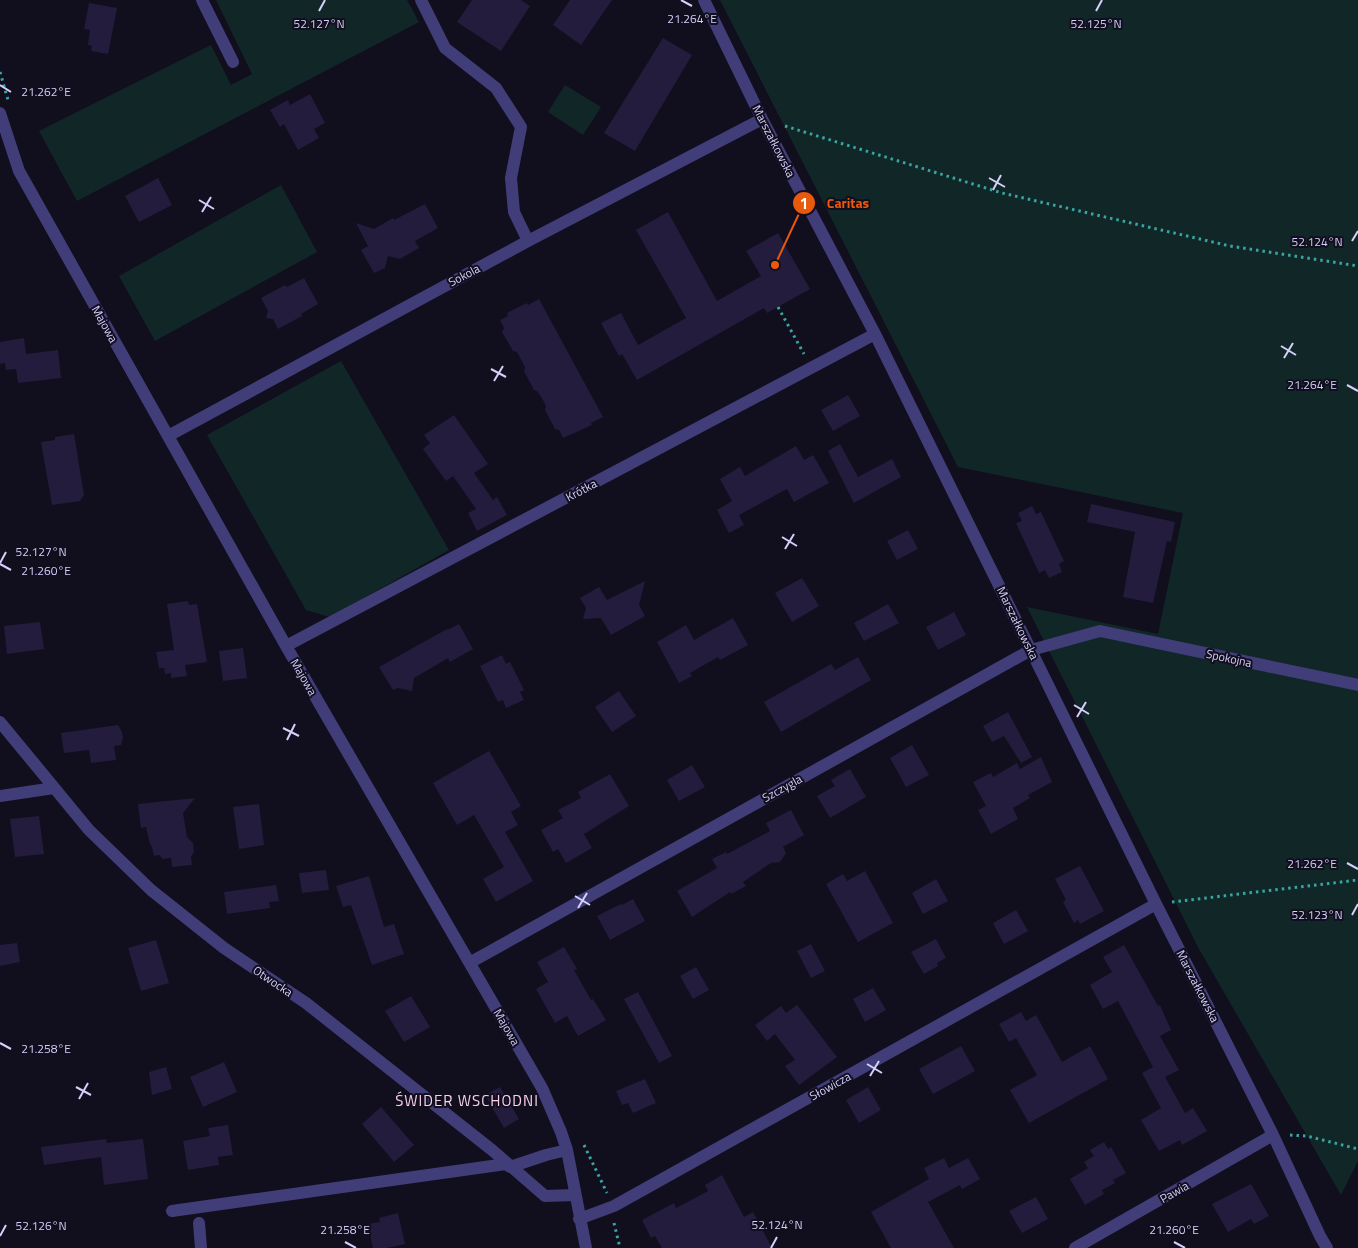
<svg xmlns="http://www.w3.org/2000/svg" width="1358" height="1248" font-family="'Titillium Web',sans-serif">
<style>
.green{fill:#112727}
.building{fill:#231c3d}
.lines{fill:none;stroke-linecap:round;stroke-linejoin:round}
.path{stroke:#37a6a3;stroke-width:3;stroke-dasharray:2.5 4;stroke-linecap:butt}
.minor{stroke:#413d79;stroke-width:12}
.ticks{fill:none;stroke:#d5cffb;stroke-width:2}
.labels{text-anchor:middle;dominant-baseline:central;stroke-width:4;stroke-linejoin:round;paint-order:stroke}
.street-label{font-size:12px;fill:#d5cffb;stroke:#110e1e}
.quarter-label{font-size:15px;letter-spacing:1px;fill:#fbd1ea;stroke:#110e1e}
.ticks-label{font-size:12px;text-anchor:middle;fill:#d5cffb;stroke:#110e1e;stroke-width:4;stroke-linejoin:round;paint-order:stroke}
.leader{fill:none;stroke:#e8590c;stroke-width:2}
.callout-dot{fill:#e8590c;stroke:#110e1e;stroke-width:2}
.mark-label{font-size:15px;text-anchor:middle;font-weight:bold;fill:#fff}
.callout-label{font-size:14px;text-anchor:middle;font-weight:bold;fill:#e8590c;stroke:#110e1e;stroke-width:4;stroke-linejoin:round;paint-order:stroke}
</style>
<rect width="100%" height="100%" fill="#110e1e"/>
<!-- green -->
<path class="green" d="M216,0H407L419,22L77,201L39,131L211,45L231,85L252,74Z
M720,0H1358V1161L1341,1195L1199,949L1027,607L1158,634L1183,513L958,467Z
M565,85L601,107L583,135L548,112Z
M281,185L317,252L155,341L119,276Z
M341,361L449,550L330,617L306,610L207,435Z"/>
<!-- building -->
<path class="building" d="M472,0H521L530,6L501,51L457,22Z
M570,0H612L581,45L553,25Z
M89,3L117,8L108,54L91,51L92,46L88,45L90,30L84,29Z
M663,38L692,55L635,151L604,133Z
M310,94L325,123L314,129L319,138L298,150L284,124L280,127L270,110L288,100L290,105Z
M158,178L172,205L139,222L125,196Z
M425,204L438,228L415,241L419,248L400,259L388,256L385,268L374,273L361,250L368,246L356,223L374,229L393,218L394,220Z
M668,212L717,301L761,276L746,251L778,233L810,289L767,313L764,308L637,380L622,354L619,356L601,323L621,313L638,345L686,318L636,230Z
M304,278L318,304L301,314L302,316L278,329L273,319L266,318L268,311L261,298L285,285L287,287Z
M539,299L603,417L591,423L592,425L563,438L559,430L555,429L545,410L546,406L542,398L537,391L534,390L524,371L525,367L517,352L513,351L502,332L504,328L500,320L508,316L507,313L527,303L528,305Z
M24,338L26,354L58,350L61,378L18,383L16,369L6,370L5,363L0,364V342Z
M848,395L860,416L833,431L821,410Z
M454,415L488,464L474,473L493,500L497,497L507,515L477,531L468,513L476,509L453,476L446,481L423,449L430,443L424,435Z
M74,434L84,495L80,501L52,505L41,442L55,440V437Z
M840,444L858,477L892,459L901,477L854,503L828,451Z
M796,446L804,460L813,455L829,483L794,502L787,489L739,515L744,525L729,533L717,510L732,501L720,479L740,467L745,476Z
M1091,504L1175,522L1171,542L1167,541L1153,603L1123,597L1135,532L1087,522Z
M1032,506L1036,514L1041,512L1064,561L1059,564L1062,572L1049,578L1045,570L1039,573L1016,523L1022,521L1018,513Z
M908,530L918,549L897,560L887,541Z
M802,578L819,606L792,622L775,593Z
M645,581L639,605L645,616L611,635L601,618L583,619L586,608L580,598L599,587L607,600Z
M188,601L189,605L197,604L207,662L185,665L187,676L171,678V673L165,674L164,668H159L156,652L174,650L167,604Z
M888,604L899,623L864,641L854,623Z
M954,612L966,635L938,650L926,627Z
M733,618L748,645L720,660L718,657L690,673L692,676L679,683L657,642L686,625L694,640Z
M40,622L44,649L7,654L4,626Z
M459,624L473,649L450,662L448,658L414,678L412,691L398,688L393,690L379,667L447,629V630Z
M243,648L247,678L223,681L219,651Z
M502,655L506,664L510,662L524,690L520,692L524,700L506,708L503,700L498,702L480,666Z
M858,657L871,680L781,732L764,702L831,664L835,670Z
M619,691L636,716L612,732L595,707Z
M1008,712L1032,757L1021,763L1004,736L992,742L983,726Z
M118,725L122,732L123,738L121,745L114,746L116,760L91,763L89,750L64,753L61,733Z
M912,745L929,775L906,787L890,758Z
M489,751L521,806L511,812L518,825L505,832L533,881L496,902L483,879L504,867L474,815L457,825L433,783Z
M1041,757L1052,782L1028,795L1030,798L1013,808L1018,819L991,834L978,810L986,806L973,782L991,773L993,777L1017,763L1020,769Z
M692,765L705,787L679,801L667,780Z
M850,769L866,797L830,818L817,796L835,786L831,780Z
M610,774L629,806L584,834L592,848L566,863L558,849L553,852L541,830L563,818L558,810L581,798L578,792Z
M195,798L183,813L187,837L193,843L194,852L191,857L192,865L172,867L171,858L163,859L159,855L154,856L152,847L150,844L146,827L141,828L138,804Z
M259,804L264,845L239,849L233,807Z
M791,810L804,835L783,847L786,853L780,862L771,863L743,882L746,886L731,894L730,892L692,917L677,891L717,868L712,859L726,852L727,854L770,831L766,823Z
M39,816L44,854L15,857L10,819Z
M1080,866L1104,911L1080,924L1078,920L1074,923L1063,902L1066,900L1055,879Z
M326,870L329,890L302,893L299,873Z
M865,871L893,923L858,942L826,884L843,874L847,881Z
M369,876L384,927L394,924L404,954L372,965L351,905L343,907L336,886Z
M936,879L948,901L923,914L912,893Z
M276,885L279,901L269,902L270,908L227,914L224,892Z
M633,899L645,921L610,940L597,916L621,904L622,905Z
M1016,910L1028,931L1004,944L993,923Z
M936,939L946,958L937,963L938,966L924,974L911,952Z
M156,940L169,983L141,991L128,948Z
M17,943L20,962L0,966V945Z
M811,944L825,971L811,978L797,951Z
M1124,945L1158,1006L1160,1005L1171,1030L1160,1036L1179,1070L1165,1077L1185,1113L1193,1108L1207,1131L1182,1145L1180,1140L1159,1151L1141,1120L1161,1108L1142,1073L1153,1067L1118,1001L1103,1009L1090,985L1112,972L1103,957Z
M564,947L577,969L574,970L591,1000L593,999L606,1020L578,1036L567,1016L555,1023L536,989L548,982L537,962Z
M696,967L709,990L693,999L680,976Z
M873,988L886,1010L865,1022L853,999Z
M638,992L672,1056L659,1063L624,999Z
M411,996L430,1027L404,1042L385,1011Z
M797,1005L837,1057L799,1085L785,1066L795,1060L775,1034L767,1041L755,1025L781,1006L786,1013Z
M1021,1012L1026,1021L1036,1015L1062,1062L1090,1046L1108,1079L1029,1123L1010,1090L1037,1075L1016,1038L1009,1042L999,1024Z
M961,1046L975,1071L933,1094L919,1069Z
M224,1062L237,1092L203,1107L190,1077Z
M166,1067L172,1089L152,1095L149,1072Z
M645,1079L656,1103L633,1113L628,1103L622,1105L616,1091Z
M500,1087L519,1119L504,1128L485,1095Z
M868,1087L881,1110L859,1123L846,1100Z
M381,1107L414,1145L394,1162L362,1124Z
M228,1125L233,1155L218,1157L219,1165L188,1170L183,1141L210,1136L208,1128Z
M106,1139L107,1143L143,1139L148,1179L104,1185L101,1157L44,1165L41,1147Z
M1104,1142L1108,1149L1111,1147L1126,1173L1113,1180L1115,1183L1102,1190L1104,1194L1085,1205L1070,1179L1088,1168L1084,1162L1094,1156L1090,1150Z
M944,1158L949,1168L968,1158L980,1179L962,1189L960,1185L928,1202L954,1248H891L871,1212L929,1179L924,1168Z
M722,1175L744,1217L753,1212L772,1248H662L655,1236L651,1238L642,1220L674,1203L676,1208L708,1191L705,1185Z
M1251,1184L1269,1216L1254,1224L1251,1219L1228,1232L1212,1204Z
M1036,1197L1048,1219L1022,1233L1009,1211Z
M398,1213L405,1244L387,1248H373L368,1224L380,1222L379,1218Z"/>
<g class="lines">
<!-- path -->
<path class="path" d="M0,72L8,100
M785,126L1002,193L1230,246L1358,266
M778,307L804,354
M1172,902L1358,880
M1290,1135L1307,1136L1358,1149
M584,1145L607,1193
M614,1223L620,1248"/>
<!-- minor -->
<path class="minor" d="M202,0L233,62
M421,0L445,48L496,88L521,127L511,178L514,212L528,241
M704,0L762,119L875,334L1156,904L1273,1135L1320,1236L1327,1248
M0,113L19,171L286,646L542,1088L561,1132L567,1150L586,1248
M168,436L528,241L762,119
M286,646L875,334
M0,722L89,830L151,890L224,948L306,1003L492,1150L545,1196L575,1195
M0,796L54,788
M471,962L1031,650L1100,631L1358,685
M510,1167L546,1155L567,1150
M172,1211L506,1164
M579,1219L614,1206L1156,904
M199,1223L201,1248
M1075,1248L1273,1135"/>
</g>
<!-- ticks -->
<path class="ticks" d="M681,0L692,6M319,11L325,0M1096,11L1102,0M0,85L11,92M989,178L1005,187M993,190L1001,175M199,200L214,209M202,212L211,197M1352,241L1358,231M1281,346L1296,355M1284,358L1293,343M491,369L506,377M494,381L503,366M1347,385L1358,391M782,537L797,546M785,549L794,534M0,563L6,552M0,564L11,570M1074,705L1089,714M1077,717L1086,702M283,728L299,736M287,740L295,724M1347,863L1358,869M575,896L590,905M578,908L587,893M1352,915L1358,904M0,1043L11,1049M867,1064L882,1073M870,1076L879,1061M76,1087L91,1095M79,1099L88,1083M0,1236L6,1225M345,1242L356,1248M1174,1242L1185,1248M771,1248L777,1237"/>
<g class="labels">
<!-- street labels -->
<g class="street-label">
<text transform="translate(774 141) rotate(63)">Marszałkowska</text>
<text transform="translate(464 275) rotate(-28)">Sokola</text>
<text transform="translate(105 324) rotate(61)">Majowa</text>
<text transform="translate(581 490) rotate(-28)">Krótka</text>
<text transform="translate(1018 623) rotate(64)">Marszałkowska</text>
<text transform="translate(1229 658) rotate(12)">Spokojna</text>
<text transform="translate(304 677) rotate(60)">Majowa</text>
<text transform="translate(782 788) rotate(-29)">Szczygla</text>
<text transform="translate(273 981) rotate(34)">Otwocka</text>
<text transform="translate(1198 986) rotate(63)">Marszałkowska</text>
<text transform="translate(507 1027) rotate(60)">Majowa</text>
<text transform="translate(830 1086) rotate(-29)">Słowicza</text>
<text transform="translate(1174 1192) rotate(-30)">Pawia</text>
</g>
<!-- quarter labels -->
<g class="quarter-label">
<text x="467" y="1100">ŚWIDER WSCHODNI</text>
</g>
</g>
<g class="ticks-label">
<text x="692" y="23">21.264°E</text>
<text x="319" y="28">52.127°N</text>
<text x="1096" y="28">52.125°N</text>
<text x="46" y="96">21.262°E</text>
<text x="1317" y="246">52.124°N</text>
<text x="1312" y="389">21.264°E</text>
<text x="41" y="556">52.127°N</text>
<text x="46" y="575">21.260°E</text>
<text x="1312" y="868">21.262°E</text>
<text x="1317" y="919">52.123°N</text>
<text x="46" y="1053">21.258°E</text>
<text x="777" y="1229">52.124°N</text>
<text x="41" y="1230">52.126°N</text>
<text x="345" y="1234">21.258°E</text>
<text x="1174" y="1234">21.260°E</text>
</g>
<!-- callouts -->
<path class="leader" d="M775 265L804 203"/>
<g class="callout-dot">
<circle cx="775" cy="265" r="5"/>
<circle cx="804" cy="203" r="12"/>
</g>
<g class="mark-label">
<text x="804" y="209">1</text>
</g>
<g class="callout-label">
<text x="848" y="208">Caritas</text>
</g>
</svg>
